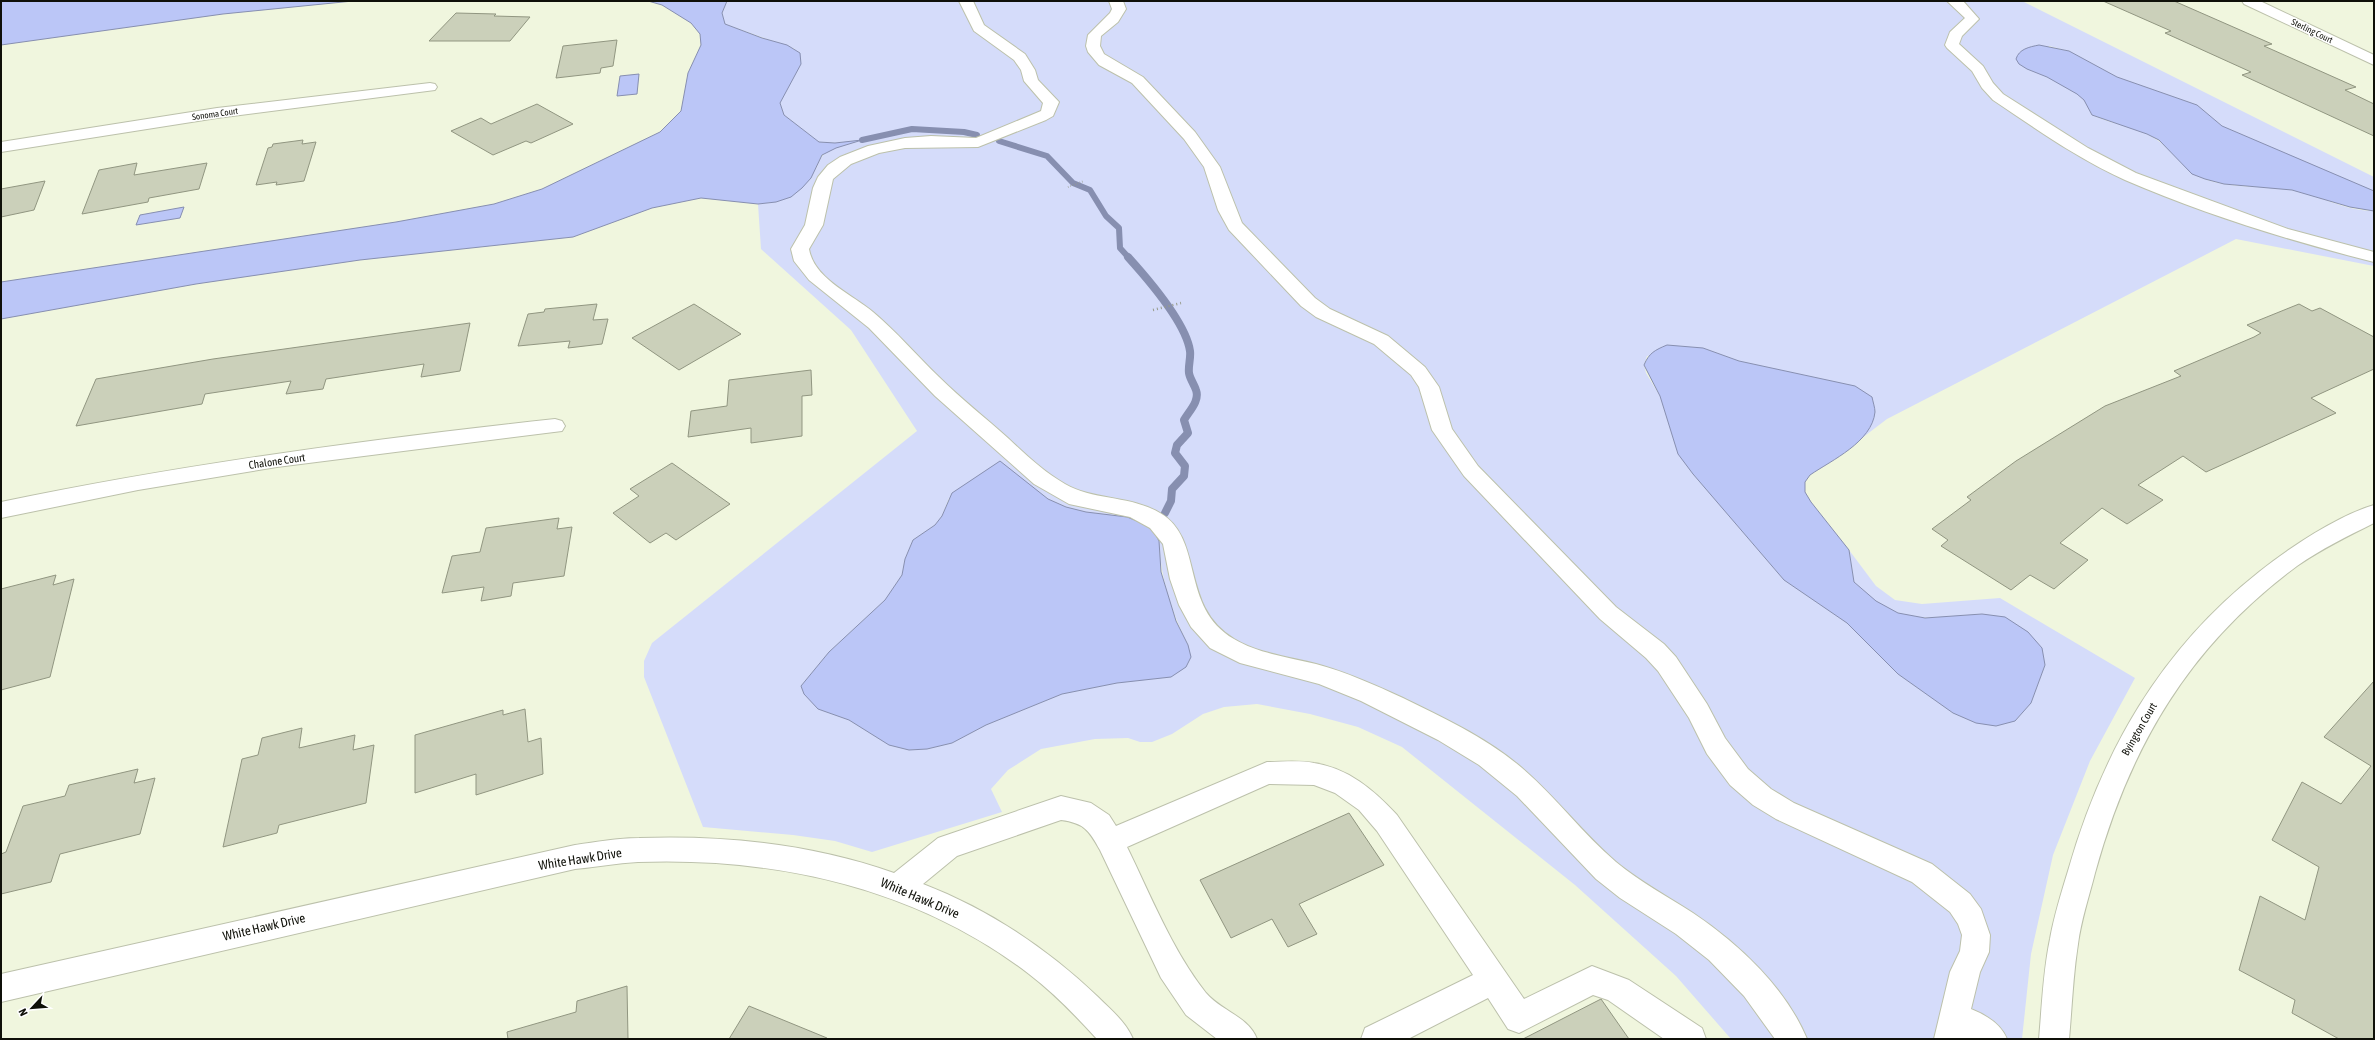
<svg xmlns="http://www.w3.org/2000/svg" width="2375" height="1040" font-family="'Asap Condensed',sans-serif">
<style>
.green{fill:#d5dcfa;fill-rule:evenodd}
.water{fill:#bbc6f7;stroke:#878fb0}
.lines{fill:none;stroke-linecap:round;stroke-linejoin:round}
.stream-far1{stroke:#878fb0;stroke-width:6}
.stream{stroke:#878fb0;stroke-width:8}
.building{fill:#cbd0ba;stroke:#919681}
.minor-casing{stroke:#bcc1ab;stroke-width:2}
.path-far1{stroke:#979b8a;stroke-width:2;stroke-dasharray:0.5 2;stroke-linecap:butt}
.path{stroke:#979b8a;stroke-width:2.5;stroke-dasharray:1 3;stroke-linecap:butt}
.minor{fill:#fff;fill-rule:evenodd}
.labels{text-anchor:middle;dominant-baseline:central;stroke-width:3;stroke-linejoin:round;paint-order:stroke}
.far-street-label{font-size:9px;fill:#0f1009;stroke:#fff}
.street-label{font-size:11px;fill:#0f1009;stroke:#fff}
.near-street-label{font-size:13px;fill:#0f1009;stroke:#fff}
</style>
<rect width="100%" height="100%" fill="#f0f6de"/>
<!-- green -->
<path class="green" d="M727,1H2022L2374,177V191L2354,184L2222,126L2197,105L2117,77L2069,51L2049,46L2027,69C2044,75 2073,86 2085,101C2088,105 2089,110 2092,115C2113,125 2137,126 2157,140C2175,152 2185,172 2207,180C2234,189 2263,185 2291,190C2319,195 2345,211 2374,211V266L2236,239L1887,419L1862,438L1871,424L1776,369L1739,361L1703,348L1647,356L1644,365L1646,373L1660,396L1679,454L1693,474L1784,580L1847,623L1898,674L1953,713L1976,723L2015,721L2031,703L2045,665L1982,614C1955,616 1926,621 1899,614C1882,609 1867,594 1854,582L1849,550L1876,586L1895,600L1922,604L2000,598L2135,678L2090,761L2053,855L2031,954L2022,1039H1731L1676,976L1575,885L1402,747L1358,727L1310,714L1257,704L1224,707L1203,714L1172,734L1152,742H1140L1128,738L1095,739L1041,749L1008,770L991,789L1002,812L872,852L835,841L793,835L703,827L644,677V661L652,643L917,431L851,330L761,249L758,204L776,202L817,167C822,147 842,147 859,141L835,143L819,142L784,115L780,103L795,49L725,24L722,13ZM1030,486L1048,499L1066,507L1086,512L1159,542C1161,580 1171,610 1188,645L1171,676L1117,683L1062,694L986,725L952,743L927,749L909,750L889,745L849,720L818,709L801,686L829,652L885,600L902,575L905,559L913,540L935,525L942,516L949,498Z"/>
<!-- water -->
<path class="water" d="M1,1H353L223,14L1,45Z
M648,1H727L722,13L725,24L762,38L787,45L800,53L801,64L780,103L784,115L819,142L835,143L862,140L836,148L822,155L811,178L802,188L791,197L776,202L758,204L701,198L652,208L573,237L360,260L196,284L1,319V282L396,222L494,204L542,189L660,132L681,111L688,73L701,45L700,34L691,23L662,5Z
M2039,45L2069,51L2117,77L2197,105L2222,126L2374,191V211L2350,207L2292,190L2224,184L2205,179L2192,174L2159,140L2147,134L2092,115L2084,100L2077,94L2047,77L2027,69L2019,64L2016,59C2019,49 2029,47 2039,45Z
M639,74L637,94L617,96L620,76Z
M184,207L180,218L136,225L140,215Z
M1667,345L1703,348L1739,361L1855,386L1872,397C1873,402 1875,408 1875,412C1872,442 1832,460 1810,475L1805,482V492L1811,502L1849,550L1854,582L1876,601L1898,613L1925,618L1982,614L2005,617L2028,632L2042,648L2045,665L2031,703L2015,721L1996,726L1976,723L1953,713L1898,674L1847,623L1784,580L1693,474L1678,454L1660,396L1644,365C1649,353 1655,350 1667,345Z
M1000,461L1048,499L1066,507L1086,512L1127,517L1142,523L1153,530L1159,541L1161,572L1176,621L1188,645L1191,657L1186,667L1171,677L1117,683L1062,694L986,725L952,743L927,749L909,750L889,745L849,720L818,709L804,694L801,686L829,652L885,600L902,575L905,559L913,540L935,525L942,516L952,493Z"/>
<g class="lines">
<!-- stream-far1 -->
<path class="stream-far1" d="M862,140L912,129L964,132L977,135
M999,141L1047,156L1073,183L1090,190L1106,216L1119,228L1120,248L1129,258"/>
<!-- stream -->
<path class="stream" d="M1128,257C1147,278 1186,323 1190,351C1191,358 1188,366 1189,373C1190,379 1194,384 1196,390C1200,401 1189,411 1184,420L1188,433L1177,445L1175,453L1185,466L1184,476L1172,489L1171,501L1165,513"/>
</g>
<!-- building -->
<path class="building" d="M2103,1H2174L2272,44L2264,46L2356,87L2345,90L2374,104V136L2242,75L2251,72L2165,33L2171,31Z
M456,13L496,14L494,16L530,17L510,41H429Z
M617,40L613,66L601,68L600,73L556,78L563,46Z
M537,104L573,124L531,143L526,141L493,155L451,131L481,118L491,124Z
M303,140L302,144L316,142L304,181L276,185L277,182L256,185L268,148L272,147L273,144Z
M137,163L134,175L207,163L199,189L149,198L148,202L82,214L99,170Z
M45,181L34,210L1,217V189Z
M597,304L593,320L608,319L602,344L568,348L570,341L518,346L528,314L544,312L545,309Z
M694,304L741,334L679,370L632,338Z
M2299,304L2312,311L2320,308L2374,337V369L2311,398L2336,413L2206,472L2183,456L2138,485L2163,500L2127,524L2102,508L2060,543L2088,560L2054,589L2030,575L2011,590L1941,546L1948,540L1932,529L1971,500L1967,497L2016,461L2105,406L2181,376L2174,371L2254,337L2261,333L2247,325Z
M470,323L460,371L421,377L424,364L326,379L323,389L286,394L291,381L205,394L202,404L76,426L96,379L213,359Z
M811,370L812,395L802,396V436L751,443V428L688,437L691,411L727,406L729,380Z
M672,463L730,504L676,540L666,533L650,543L613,513L639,496L630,489Z
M559,518L557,529L572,527L564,576L513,583L511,596L481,601L484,587L442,593L452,556L480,552L486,528Z
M56,575L53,585L74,579L50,677L1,690V589Z
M2374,681V1039H2339L2292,1013L2295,1000L2239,970L2260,896L2305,920L2319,867L2272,840L2302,782L2341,804L2371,766L2324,737Z
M525,709L528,742L541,738L543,774L476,795V774L415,793V735L503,710V715Z
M302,728L299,748L355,735L353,750L374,745L366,803L279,825L277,833L223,847L242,759L258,755L262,738Z
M138,769L134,783L155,778L140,834L60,854L51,882L1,894V854L6,852L23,806L65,796L69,785Z
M1349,813L1384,865L1299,904L1317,934L1288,947L1272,919L1231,938L1200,880Z
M627,986L628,1039H508L507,1032L576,1012L577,1001Z
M1601,999L1629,1039H1523Z
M749,1006L827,1038V1039H729Z"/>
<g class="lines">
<!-- minor casing -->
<g class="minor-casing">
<path id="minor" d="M959,1H973L984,25L1025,54L1035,70L1038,80L1059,102L1053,116L1046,120L978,147L905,148L879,153L851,164L833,179L823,225L809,249C814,279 852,294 873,312C897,332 917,356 939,377C961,399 986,418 1009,439C1026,455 1044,472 1065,484C1094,501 1130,495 1160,513C1205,539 1179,607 1234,639C1259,654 1289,657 1316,664C1346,672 1375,685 1403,698C1444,718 1487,738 1522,768C1556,797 1582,833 1616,862C1640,882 1667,896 1693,913C1738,943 1786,988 1807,1039H1775L1744,996L1709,960L1676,934L1620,898L1596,879L1517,796L1479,765L1438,740L1361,701L1319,684L1240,663L1210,648L1191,627L1179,605L1170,579L1163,544L1150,528L1130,517L1069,504L1034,484L935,396L869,328L809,280L794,261L791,249L805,225L813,188L818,177L828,165L840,157L868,146L905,138L931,136L976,138L1041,111L1043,103L1024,81L1021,70L1014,60L974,31Z
M1109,1H1123L1126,9L1118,22L1101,36L1100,46L1104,54L1143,77L1195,132L1220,167L1242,223L1315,298L1330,309L1388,336L1425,367L1439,387L1452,429L1478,466L1616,607L1664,644L1676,657L1707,704L1725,738L1748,769L1771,789L1794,803L1932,864L1970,894L1981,909L1990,935L1989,952L1980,972L1971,1009C1986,1015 2001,1024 2007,1039H1934L1950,972L1960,951L1962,935L1958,924L1950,912L1912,882L1776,819L1753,805L1730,785L1707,754L1689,718L1658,671L1646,658L1600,619L1464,476L1432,430L1419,387L1411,375L1374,344L1316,317L1301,306L1229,230L1218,210L1204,167L1184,139L1132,83L1099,65L1088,52L1086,46L1088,35L1110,13L1112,9Z
M1947,1H1963L1979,19L1962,36L1959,44L1983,66L1993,83L2003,94L2088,148L2136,173L2288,229L2374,252V262C2290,241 2204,214 2125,180C2078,159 2035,128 1993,100L1982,88L1972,71L1947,48L1945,45L1950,32L1965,18Z
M2242,1H2260L2374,55V65L2244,4Z
M430,83L435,84L437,87L435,90L217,118L1,152V142L217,108Z
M555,419L562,421L565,426L562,431L277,467L138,490L1,518V502C184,464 369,439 555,419Z
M2374,505V523C2348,536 2321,549 2297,566C2189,646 2130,746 2095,873C2089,897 2081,920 2078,944C2073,975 2072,1007 2069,1039H2039C2042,1006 2043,972 2050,939C2054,916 2061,894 2068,871C2102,752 2160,650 2259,572C2289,548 2337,516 2374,505Z
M1267,762C1282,762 1299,760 1314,763C1348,768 1374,790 1397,815L1524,999L1592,966L1629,980L1702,1028L1706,1039H1664L1608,1000L1593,995L1519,1033L1508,1029L1488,998L1408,1039H1361L1365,1028L1473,975L1377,831L1359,810L1335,793L1314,785L1269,784L1127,847C1151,896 1172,950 1206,993C1221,1011 1248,1016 1257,1039H1217L1186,1015L1161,978L1100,850C1089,830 1084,823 1061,820L957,856L923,884C988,909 1048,949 1098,997C1111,1010 1126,1022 1133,1039H1097C1076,1016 1054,993 1029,974C917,888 777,857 638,862C617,863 596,867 575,869L1,1002V974L575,845C596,842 617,838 639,838C725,835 812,844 894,873L938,838L1061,796L1091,803L1109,815L1116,826Z"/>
</g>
<!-- path-far1 -->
<path class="path-far1" d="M1068,187L1084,181"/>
<!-- path -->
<path class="path" d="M1153,310L1181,303"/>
<!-- minor -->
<use href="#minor" class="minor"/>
</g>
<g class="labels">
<!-- far-street labels -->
<g class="far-street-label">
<text transform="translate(2312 31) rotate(26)">Sterling Court</text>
<text transform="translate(215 114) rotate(-8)">Sonoma Court</text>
</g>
<!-- street labels -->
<g class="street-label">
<text transform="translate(277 461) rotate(-8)">Chalone Court</text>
<text transform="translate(2139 729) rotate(-60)">Byington Court</text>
</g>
<!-- near-street labels -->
<g class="near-street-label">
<text transform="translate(580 859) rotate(-9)">White Hawk Drive</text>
<text transform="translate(920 898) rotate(23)">White Hawk Drive</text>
<text transform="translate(264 927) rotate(-13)">White Hawk Drive</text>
</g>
</g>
<!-- border -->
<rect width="2375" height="1040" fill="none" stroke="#0f1009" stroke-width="4"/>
<!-- north arrow -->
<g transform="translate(32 1008) rotate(244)" stroke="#ffffff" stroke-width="3" paint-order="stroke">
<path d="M0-3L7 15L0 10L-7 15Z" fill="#0f1009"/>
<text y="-6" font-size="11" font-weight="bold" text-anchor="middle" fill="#0f1009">N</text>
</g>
</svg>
